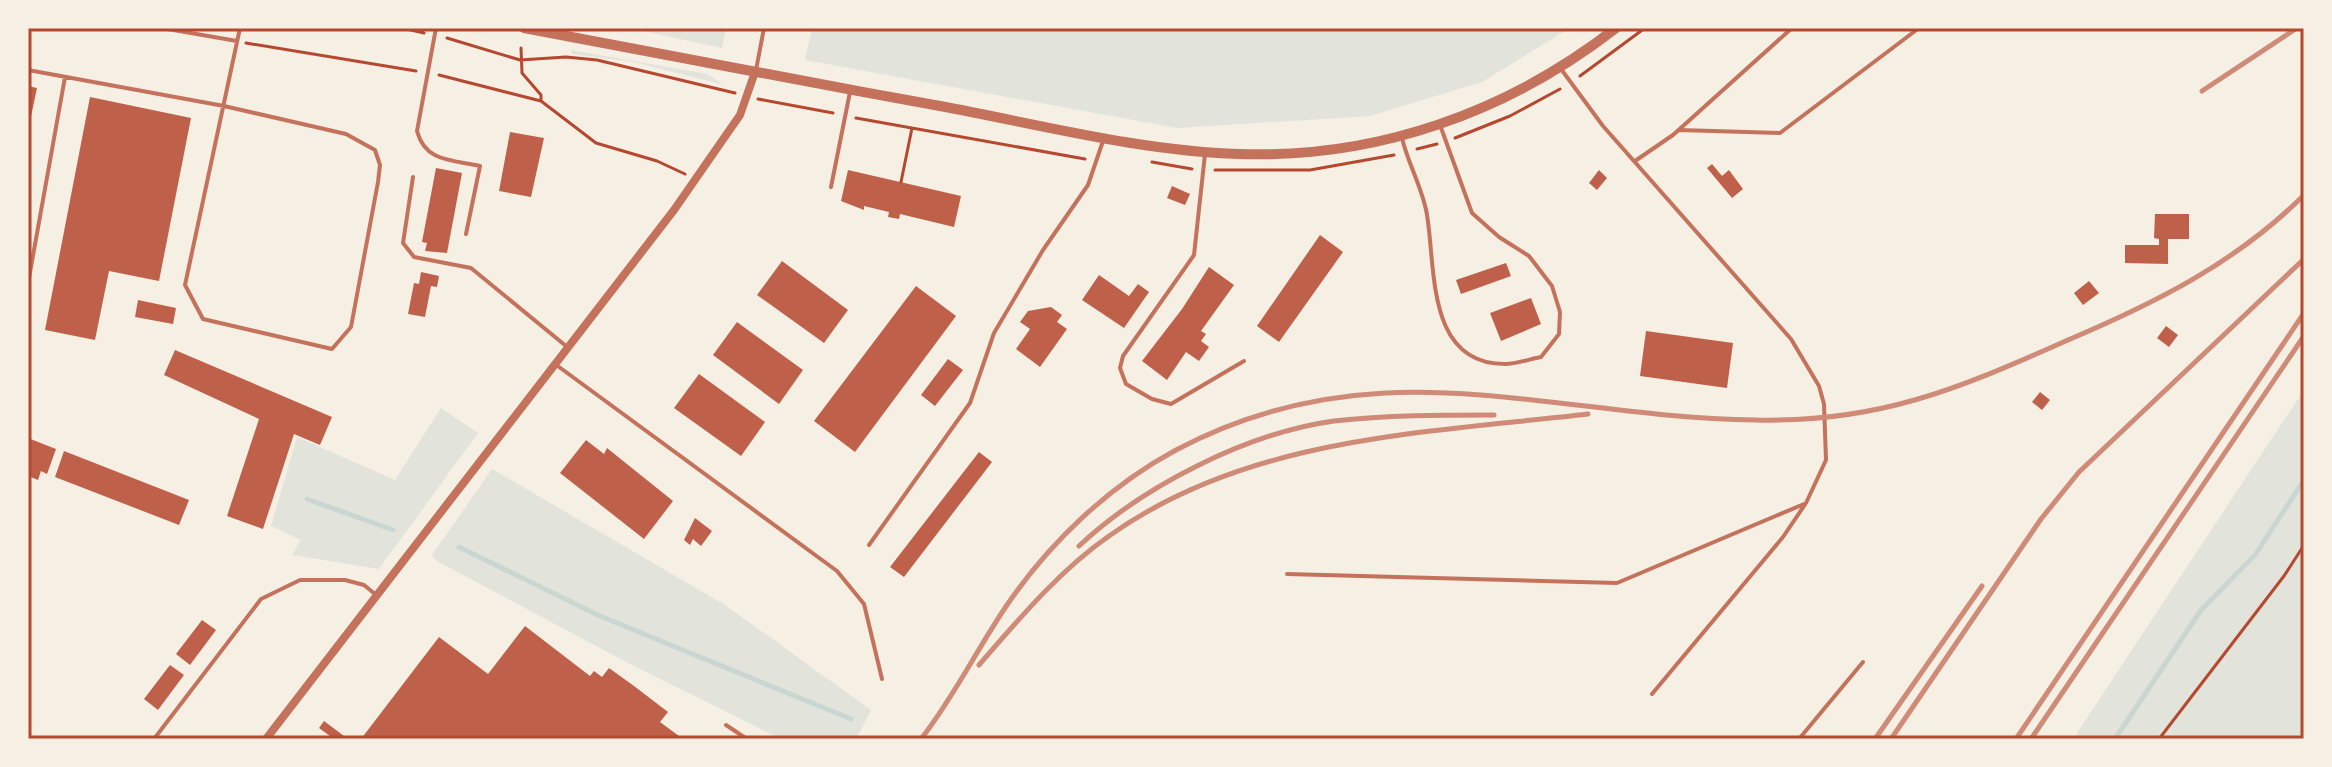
<svg xmlns="http://www.w3.org/2000/svg" width="2332" height="767" font-family="Quicksand,sans-serif">
<style>
.green{fill:#e2e4dc}
.lines{fill:none;stroke-linecap:round;stroke-linejoin:round}
.stream{stroke:#c9d6d2;stroke-width:5}
.building{fill:#bf614a}
.path{stroke:#b5482f;stroke-width:3}
.service{stroke:#c5725c;stroke-width:4}
.minor{stroke:#c5725c;stroke-width:8}
.tertiary{stroke:#c5725c;stroke-width:10}
.rail{stroke:#cf8b77;stroke-width:5}
.neatline{fill:none;stroke:#b5482f;stroke-width:3}
</style>
<rect width="100%" height="100%" fill="#f6efe4"/>
<!-- green -->
<path class="green" d="M629,28H726L722,48Z
M812,28H1234L1252,31L1570,28L1482,82L1370,116L1177,128L805,60Z
M571,50L707,74L724,85L634,62L572,54Z
M2304,390V739H2073Z
M441,408L478,433L379,569L292,555L301,540L271,526L297,437L395,480Z
M492,469L725,605L871,710L856,739H781L628,663L437,561L432,555Z"/>
<g class="lines">
<!-- stream -->
<path class="stream" d="M307,499L393,530
M459,547L600,616L851,719
M2115,739L2201,610L2255,555L2304,480"/>
</g>
<!-- building -->
<path class="building" d="M28,86L37,88L29,126H28Z
M90,97L191,118L159,281L109,271L95,340L45,330Z
M510,132L544,138L531,197L499,191Z
M1712,164L1722,176L1729,170L1743,189L1732,198L1707,168Z
M436,168L462,173L447,253L425,251L427,243L422,242Z
M848,170L961,196L954,227L900,214L899,219L888,217L889,212L864,206V210L841,201Z
M1599,170L1607,178L1597,190L1589,183Z
M1172,186L1190,194L1185,205L1167,198Z
M2155,214H2189V239H2168V264L2125,263V245H2159V239L2154,238Z
M1320,235L1343,252L1279,342L1257,326Z
M782,261L848,310L824,343L757,295Z
M1506,263L1511,276L1461,294L1456,280Z
M1209,267L1234,285L1201,331L1206,334L1201,341L1209,347L1199,361L1186,352L1167,380L1142,361L1182,309Z
M421,272L439,276L437,287L431,286L425,317L408,314L414,283L419,284Z
M1099,275L1129,296L1138,284L1149,292L1124,328L1082,300Z
M2089,281L2099,293L2083,305L2074,293Z
M916,286L956,316L855,452L814,421Z
M1531,298L1541,324L1501,341L1490,313Z
M138,300L176,308L173,324L135,317Z
M1051,307L1062,315L1057,322L1067,329L1040,367L1016,349L1030,329L1020,322L1028,311Z
M737,322L803,370L779,404L713,355Z
M2166,326L2178,335L2169,347L2157,338Z
M1646,331L1733,343L1727,388L1640,376Z
M175,350L332,417L320,445L294,434L263,529L227,516L259,419L164,375Z
M948,359L963,370L935,406L921,395Z
M699,374L765,422L741,456L674,408Z
M2040,392L2050,400L2042,410L2032,402Z
M28,438L56,449L47,474L41,471L38,480L28,476Z
M586,440L604,454L607,448L673,501L644,539L560,473Z
M64,451L189,500L179,525L55,477Z
M979,452L992,462L904,577L890,567Z
M695,518L712,531L701,546L693,539L690,545L684,540Z
M202,620L216,630L190,665L176,654Z
M525,626L590,676L594,671L602,677L609,668L634,686L668,712L660,722L683,739H361L439,637L488,674Z
M170,665L184,675L158,710L144,699Z
M324,721L348,739H334L319,728Z"/>
<g class="lines">
<!-- path -->
<path class="path" d="M402,28L424,33
M447,38L520,60L566,57L597,60L735,93
M246,43L416,71
M521,48L522,73L541,95V100
M439,75L541,101L596,143L657,161L685,174
M1580,76L1645,28
M758,99L833,113
M856,118L1085,159
M1455,138L1510,116L1560,89
M1417,149L1437,144
M1152,162L1192,169
M1215,170H1310L1394,155
M901,182L912,128
M2159,739L2284,576L2304,545"/>
<!-- service -->
<path class="service" d="M162,28L237,41
M436,28L417,131C425,162 452,160 480,166L466,234
M1561,69L1603,126L1791,339L1819,386L1824,404L1826,460L1806,503L1783,537L1652,694
M28,70L224,106L346,134L375,150L380,165L378,182L351,327L332,349L203,319L185,285L240,28
M756,70L764,28
M1679,130L1780,133L1919,28
M1402,138C1408,164 1423,189 1427,215C1436,268 1426,364 1505,364C1516,364 1530,359 1541,357L1559,334L1560,312L1552,286L1529,256L1499,237L1472,213L1440,125
M1205,154L1194,255L1123,356L1120,368L1126,384L1152,399L1171,404L1244,361
M1635,161L1673,135L1792,28
M413,177L403,243L414,257L471,268L566,346
M831,187L850,92
M29,278L65,77
M555,364L837,571L864,604L882,679
M869,545L970,403L994,333L1043,250L1088,185L1103,141
M1287,574L1617,583L1804,504
M726,725L747,739
M154,739L261,599L300,580H345L364,585L375,594
M1799,739L1863,662"/>
<!-- minor -->
<path class="minor" d="M266,739L674,210L740,115L755,72"/>
<!-- tertiary -->
<path class="tertiary" d="M524,28C662,55 801,81 940,106C1038,124 1139,151 1239,154C1377,159 1508,112 1616,28"/>
<!-- rail -->
<path class="rail" d="M2202,91L2297,28
M1079,546C1143,486 1247,433 1334,421C1387,415 1441,415 1494,415
M979,665C1018,620 1060,570 1109,536C1248,437 1424,433 1588,414
M921,739C954,697 977,649 1007,605C1050,542 1109,486 1176,450C1378,343 1546,417 1755,420C1878,423 1958,389 2068,340C2155,303 2236,263 2304,195
M1875,739L1982,586
M1891,739L2041,519L2079,472L2304,259
M2016,739L2304,313
M2031,739L2304,336"/>
</g>
<!-- border -->
<rect width="2332" height="767" fill="none" stroke="#f6efe4" stroke-width="60"/>
<rect x="30" y="30" width="2272" height="707" class="neatline"/>
</svg>
